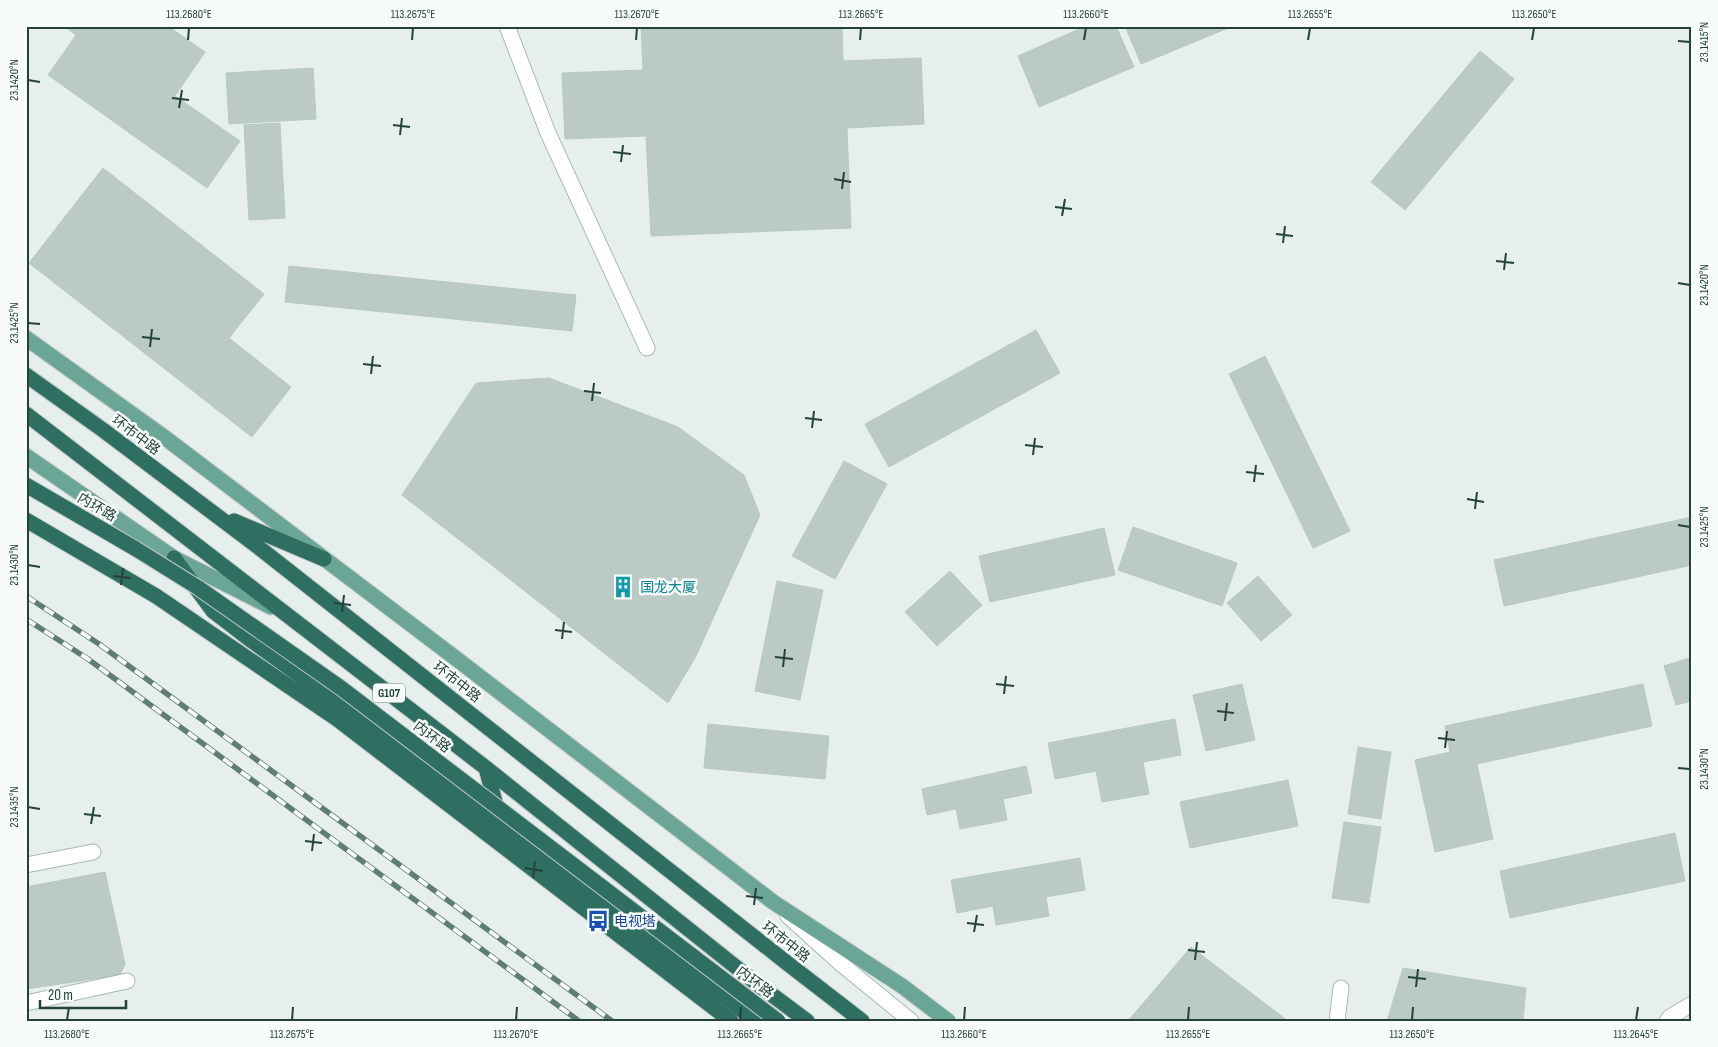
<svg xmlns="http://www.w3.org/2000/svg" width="1718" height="1047" font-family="'Sofia Sans Condensed','Noto Sans SC',sans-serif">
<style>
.building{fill:#bbcac4;stroke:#b8c9c2}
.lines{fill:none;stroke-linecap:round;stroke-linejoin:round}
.minor-casing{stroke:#a8b8b2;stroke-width:17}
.major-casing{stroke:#c2cac8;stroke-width:17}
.highway-casing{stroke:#c2cac8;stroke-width:17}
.minor{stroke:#fff;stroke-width:15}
.major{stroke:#6aa596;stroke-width:15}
.highway{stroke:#2f6f62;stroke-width:15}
.rail-casing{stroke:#5f7d75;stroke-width:5.5}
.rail{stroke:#f7fbf9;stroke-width:4;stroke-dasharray:11;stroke-linecap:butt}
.highway-bridge-casing{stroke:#c2cac8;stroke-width:17;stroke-linecap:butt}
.highway-bridge{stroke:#2f6f62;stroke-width:15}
.ticks{fill:none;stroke:#24423a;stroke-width:2}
.labels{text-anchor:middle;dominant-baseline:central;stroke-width:5;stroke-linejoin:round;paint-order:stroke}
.shield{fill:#f7fbf9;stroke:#637a73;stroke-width:1}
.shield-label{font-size:12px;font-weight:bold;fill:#24423a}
.street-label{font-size:14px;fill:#24423a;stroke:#f7fbf9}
.culture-label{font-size:14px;fill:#0d838f;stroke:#f7fbf9;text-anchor:start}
.transit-label{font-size:14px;fill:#164399;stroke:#f7fbf9;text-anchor:start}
.neatline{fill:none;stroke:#24423a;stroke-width:2}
.ticks-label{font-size:12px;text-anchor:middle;fill:#24423a}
</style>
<rect width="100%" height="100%" fill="#e6efeb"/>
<!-- building -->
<path class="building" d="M64,26H168L205,52L175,96L240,141L207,188L48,75L76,35Z
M641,26H842L843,61L921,58L924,124L847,128L851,228L651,236L646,136L565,139L562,73L643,70Z
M1086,26H1116L1134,67L1039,107L1018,56Z
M1125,26H1233L1141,64Z
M1480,51L1514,79L1405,210L1371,182Z
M313,68L316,119L229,124L226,73Z
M280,123L285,218L249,220L244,125Z
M103,168L264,294L229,338L291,387L252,437L29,263Z
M289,266L576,295L572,331L285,302Z
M1036,330L1060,373L889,467L865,424Z
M1265,356L1350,531L1313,548L1229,374Z
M549,378L678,427L744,475L760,515L695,658L668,703L402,495L476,383Z
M844,461L887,484L835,579L792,556Z
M1692,517V565L1504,606L1494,560Z
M1133,527L1237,563L1222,606L1118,570Z
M1104,528L1115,575L990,602L979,556Z
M950,571L982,605L937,646L905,612Z
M1258,576L1292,615L1261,641L1227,603Z
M777,581L823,590L800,700L755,691Z
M1692,657V701L1676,705L1664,666Z
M1242,684L1255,740L1206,751L1193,695Z
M1643,684L1652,726L1477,764L1493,839L1435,852L1415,760L1450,752L1445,726Z
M1175,719L1181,755L1143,762L1149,794L1102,802L1096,771L1055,779L1048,743Z
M708,724L829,736L825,779L704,768Z
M1358,747L1391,752L1381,819L1348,814Z
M1026,766L1032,793L1003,799L1007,820L960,829L956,809L927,815L922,789Z
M1288,780L1298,826L1190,848L1180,802Z
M1344,822L1381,827L1369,903L1332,898Z
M1675,833L1685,881L1510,918L1500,871Z
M1080,858L1085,890L1046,897L1049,916L996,925L993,906L957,913L951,880Z
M105,872L125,964L120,975L26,989V887Z
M1191,947L1288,1021H1128Z
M1403,968L1526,988L1523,1021H1387Z"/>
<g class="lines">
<!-- minor casing -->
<g class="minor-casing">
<path id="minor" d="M507,26L548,133L647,348
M26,865L93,852
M788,916L840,963L911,1021
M26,1003L127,981
M1337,1021L1341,988
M1667,1021L1670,1017L1692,1004"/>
</g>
<!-- major casing -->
<g class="major-casing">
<path id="major" d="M26,338L164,437L454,657L773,902L902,986L948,1021
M26,456L174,558L271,607"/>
</g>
<!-- highway casing -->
<g class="highway-casing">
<path id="highway" d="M26,375L103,430L257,546L787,963L862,1021
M26,414L486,768L756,983L807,1021
M26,520L156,596L337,719L731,1021
M234,521L324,559
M174,558L213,611L252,641L359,718L756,1021
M486,768L498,813"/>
</g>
<!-- minor -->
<use href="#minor" class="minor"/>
<!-- major -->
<use href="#major" class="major"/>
<!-- highway -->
<use href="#highway" class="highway"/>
<!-- rail casing -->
<g class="rail-casing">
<path id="rail" d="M26,596L99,644L612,1021
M26,619L88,659L579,1021"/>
</g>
<!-- rail -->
<use href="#rail" class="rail"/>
<!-- highway-bridge casing -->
<g class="highway-bridge-casing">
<path id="highway-bridge" d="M26,485L136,549L197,587L341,688L778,1021"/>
</g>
<!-- highway-bridge -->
<use href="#highway-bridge" class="highway-bridge"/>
</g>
<!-- ticks -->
<path class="ticks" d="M188,40L189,28M412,40L413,28M636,40L637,28M860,40L861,28M1084,40L1086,28M1308,40L1310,28M1532,40L1534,28M1678,41L1690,42M28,80L40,82M172,98L189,100M179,108L182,90M393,125L410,127M400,135L402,118M613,152L631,154M621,162L623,145M834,179L851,182M842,189L844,172M1055,207L1072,209M1062,216L1065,199M1276,234L1293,236M1283,243L1285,226M1496,261L1514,263M1504,270L1506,253M1678,283L1690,285M28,323L40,324M142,337L160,339M150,347L152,329M363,364L381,366M371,374L373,356M584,391L601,393M592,401L594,383M805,418L822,420M812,428L814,411M1025,445L1043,447M1033,455L1035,438M1246,472L1264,474M1254,482L1256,465M1467,499L1484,502M1475,509L1477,492M1678,525L1690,527M28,565L40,567M113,576L131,578M121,585L123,568M334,603L351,605M342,612L344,595M555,630L572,632M562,639L564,622M775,657L793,659M783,667L785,649M996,684L1014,686M1004,694L1006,676M1217,711L1234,713M1225,721L1227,703M1438,738L1455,740M1445,748L1447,731M1678,768L1690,769M28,807L40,809M84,814L101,816M91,824L94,807M305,841L322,843M312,851L314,834M525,868L543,871M533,878L535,861M746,896L763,898M754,905L756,888M967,923L984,925M974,932L977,915M1188,950L1205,952M1195,960L1197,942M1408,977L1426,979M1416,987L1418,969M67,1020L69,1007M292,1020L293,1007M516,1020L517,1007M740,1020L741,1007M964,1020L965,1007M1188,1020L1189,1007M1412,1020L1413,1007M1636,1020L1638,1007"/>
<!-- icons -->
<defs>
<g id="building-bare" transform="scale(1.725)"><path d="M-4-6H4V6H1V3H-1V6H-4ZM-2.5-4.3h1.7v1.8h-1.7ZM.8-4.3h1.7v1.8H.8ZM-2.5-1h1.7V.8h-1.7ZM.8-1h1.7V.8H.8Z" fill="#0f9aa8" stroke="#f7fbf9" stroke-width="2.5" paint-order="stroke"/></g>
<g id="bus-bare" transform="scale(1.725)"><path d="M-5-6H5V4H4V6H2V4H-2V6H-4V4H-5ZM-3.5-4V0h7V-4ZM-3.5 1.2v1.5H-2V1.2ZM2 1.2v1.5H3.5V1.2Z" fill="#1a4fb4" stroke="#f7fbf9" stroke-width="2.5" paint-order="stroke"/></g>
</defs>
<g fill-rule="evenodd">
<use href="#building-bare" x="623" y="587"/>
<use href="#bus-bare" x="598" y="921"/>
</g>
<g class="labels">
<!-- shield labels -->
<rect class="shield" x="373" y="683.5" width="32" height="19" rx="4"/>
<g class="shield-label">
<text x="389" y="693">G107</text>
</g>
<!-- street labels -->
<g class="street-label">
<text transform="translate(136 435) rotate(37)">环市中路</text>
<text transform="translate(97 507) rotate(30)">内环路</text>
<text transform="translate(457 682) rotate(38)">环市中路</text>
<text transform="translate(432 737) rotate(37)">内环路</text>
<text transform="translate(786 942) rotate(38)">环市中路</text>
<text transform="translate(755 982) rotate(37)">内环路</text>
</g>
<!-- culture labels -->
<g class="culture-label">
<text x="640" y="587">国龙大厦</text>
</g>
<!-- transit labels -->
<g class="transit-label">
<text x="614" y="921">电视塔</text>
</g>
</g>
<!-- border -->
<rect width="1718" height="1047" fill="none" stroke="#f7fbf9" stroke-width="55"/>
<!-- scale -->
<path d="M40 1000v8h86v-8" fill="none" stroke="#24423a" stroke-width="2.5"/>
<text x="48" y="1000" font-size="15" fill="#24423a" stroke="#f7fbf9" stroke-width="4" paint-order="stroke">20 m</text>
<rect x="28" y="28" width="1662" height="992" class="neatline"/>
<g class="ticks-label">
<text x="189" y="18">113.2680°E</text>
<text x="413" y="18">113.2675°E</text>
<text x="637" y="18">113.2670°E</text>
<text x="861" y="18">113.2665°E</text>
<text x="1086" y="18">113.2660°E</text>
<text x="1310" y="18">113.2655°E</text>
<text x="1534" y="18">113.2650°E</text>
<text transform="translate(1704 42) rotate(-90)" y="4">23.1415°N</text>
<text transform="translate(14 80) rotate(-90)" y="4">23.1420°N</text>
<text transform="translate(1704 285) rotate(-90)" y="4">23.1420°N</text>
<text transform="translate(14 323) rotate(-90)" y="4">23.1425°N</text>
<text transform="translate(1704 527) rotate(-90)" y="4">23.1425°N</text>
<text transform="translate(14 565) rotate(-90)" y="4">23.1430°N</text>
<text transform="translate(1704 769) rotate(-90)" y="4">23.1430°N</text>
<text transform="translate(14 807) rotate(-90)" y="4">23.1435°N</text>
<text x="67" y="1038">113.2680°E</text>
<text x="292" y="1038">113.2675°E</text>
<text x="516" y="1038">113.2670°E</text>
<text x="740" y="1038">113.2665°E</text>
<text x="964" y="1038">113.2660°E</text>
<text x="1188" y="1038">113.2655°E</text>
<text x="1412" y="1038">113.2650°E</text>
<text x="1636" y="1038">113.2645°E</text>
</g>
</svg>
